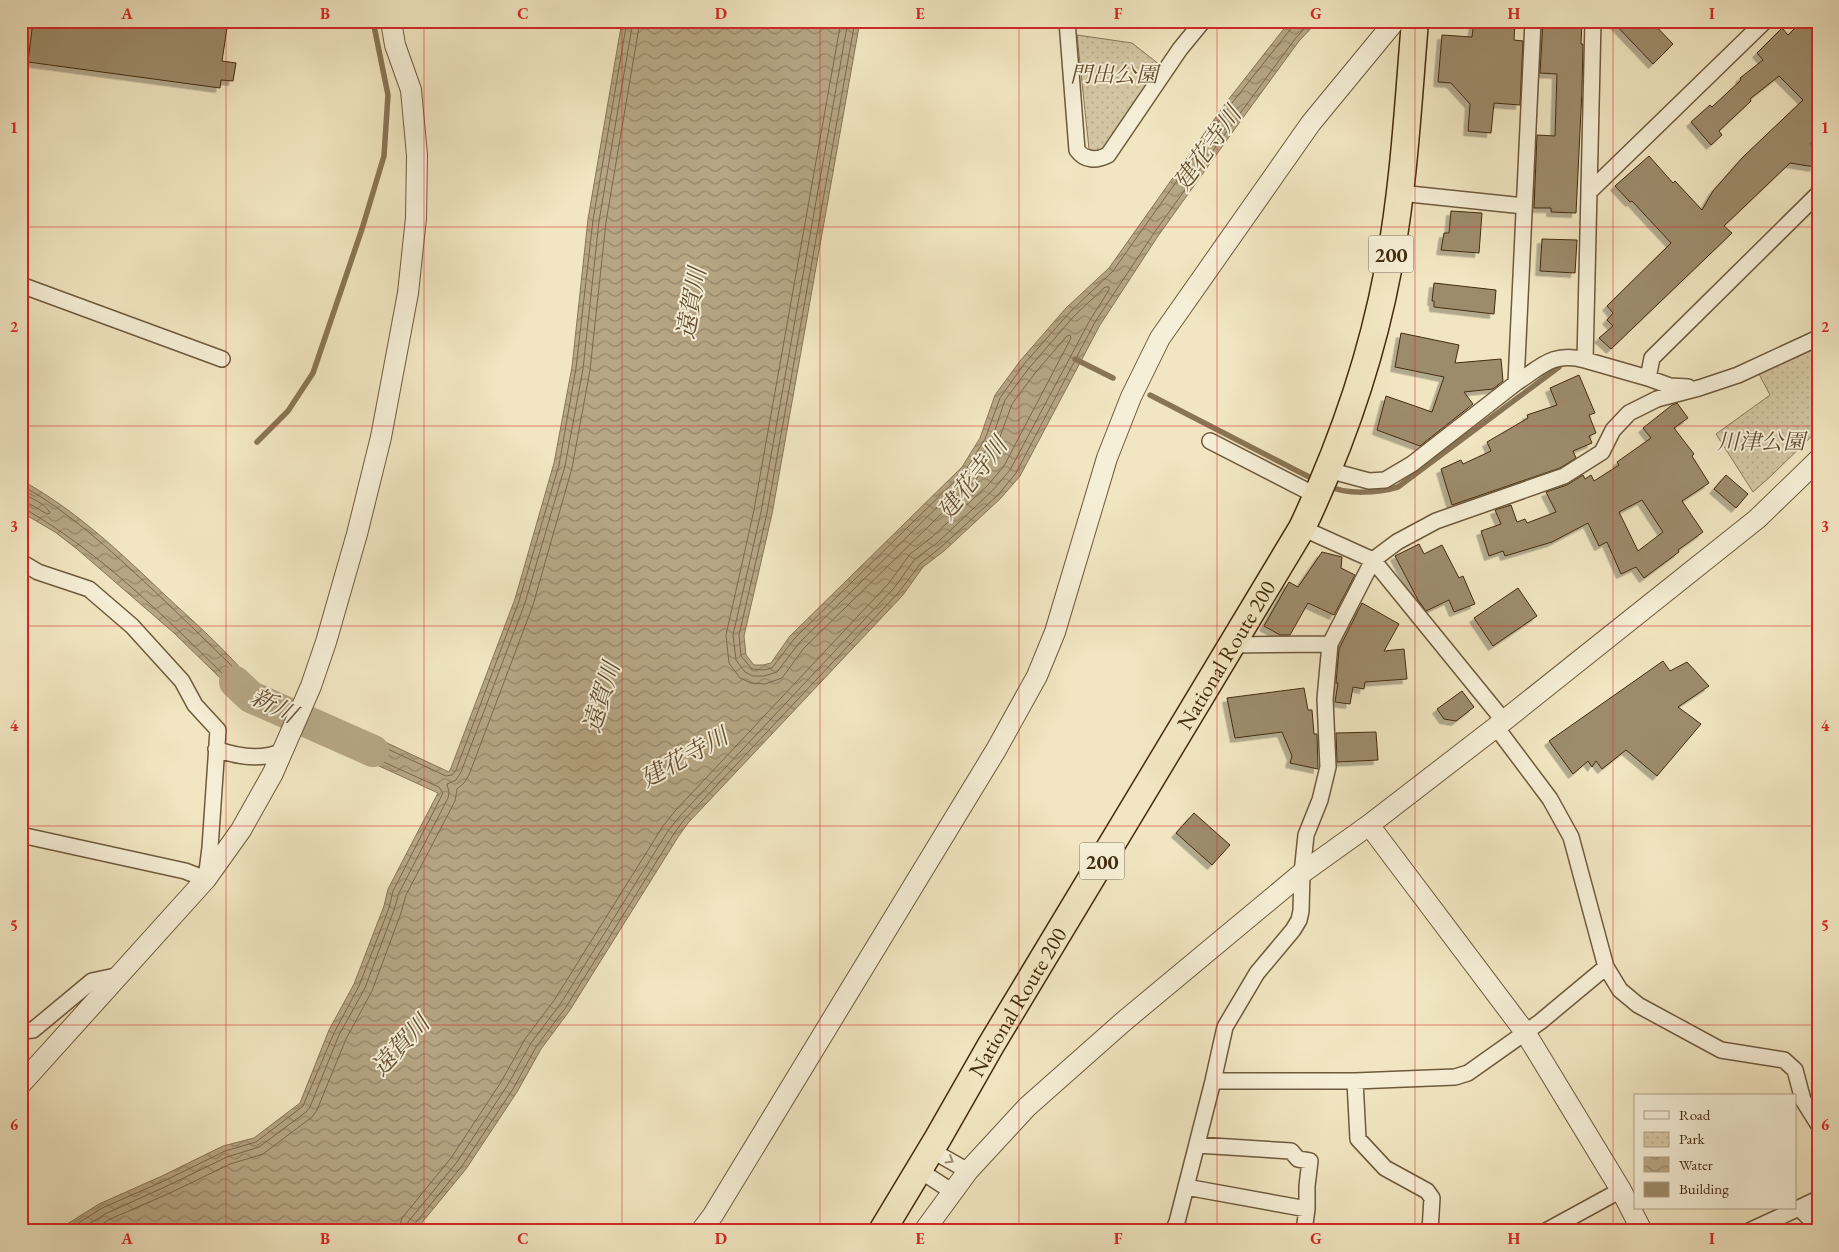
<svg xmlns="http://www.w3.org/2000/svg" width="1839" height="1252" font-family="'EB Garamond','Noto Serif JP',serif">
<style>
.park{fill:url(#park-dots);stroke:#8b7859}
.water{fill:url(#water-waves);stroke:#887555}
.lines{fill:none;stroke-linecap:round;stroke-linejoin:round}
.shore{stroke:#7c684a;stroke-width:1}
.stream{stroke:#887555;stroke-width:5.5}
.river{stroke:#b6a684;stroke-width:32}
.building{fill:#9d8c6c;stroke:#432b0f;fill-rule:evenodd;filter:url(#shadow)}
.minor-casing{stroke:#6e5a3c;stroke-width:18}
.tertiary-casing{stroke:#6e5a3c;stroke-width:22}
.trunk-casing{stroke:#432b0f;stroke-width:29}
.minor{stroke:#f6efd7;stroke-width:15}
.tertiary{stroke:#f6efd7;stroke-width:20}
.trunk{stroke:#f1e6c1;stroke-width:26}
.oneway{stroke:#9c8d73}
.grid{fill:none;stroke:#d62828;stroke-width:1;stroke-opacity:0.55}
.labels{text-anchor:middle;dominant-baseline:central;stroke-width:4;stroke-linejoin:round;paint-order:stroke}
.shield{fill:#f6efd7;stroke:#79664b;stroke-width:1}
.shield-label{font-size:21px;font-weight:bold;fill:#432b0f}
.park-label{font-size:22px;font-style:italic;fill:#604a2d;stroke:#f6efd7}
.street-label{font-size:22px;fill:#432b0f;stroke:#f6efd7}
.water-label{font-size:24px;font-style:italic;fill:#665032;stroke:#f6efd7}
.neatline{fill:none;stroke:#d62828;stroke-width:2}
.grid-label{font-size:16px;text-anchor:middle;font-weight:bold;fill:#d62828}
</style>
<defs>
<pattern id="park-dots" width="8" height="8" patternUnits="userSpaceOnUse" patternTransform="scale(1.25)"><rect width="8" height="8" fill="#d3c6a3"/><path d="M2 2h.1M6 6h.1" fill="none" stroke="#b6aa8b" stroke-width="1.8" stroke-linecap="round"/></pattern>
<pattern id="water-waves" width="16" height="10" patternUnits="userSpaceOnUse" patternTransform="scale(1.25)"><rect width="16" height="10" fill="#b6a684"/><path d="M0 5q4-4 8 0t8 0" fill="none" stroke="#96876a"/></pattern>
<filter id="shadow"><feDropShadow dx="-4.5" dy="4.5" stdDeviation="0" flood-color="#0004"/></filter>
</defs>
<rect width="100%" height="100%" fill="#f1e6c1"/>
<filter id="stains"><feTurbulence type="fractalNoise" baseFrequency=".004" numOctaves="4"/><feColorMatrix values="0 0 0 0 .2 0 0 0 0 .09 0 0 0 0 .02 0 0 0 .5 -.17"/></filter>
<radialGradient id="worn" r=".72"><stop offset=".6" stop-color="#630" stop-opacity="0"/><stop offset="1" stop-color="#630" stop-opacity=".3"/></radialGradient>
<!-- park -->
<path class="park" d="M1077,35L1132,43L1160,65L1105,149L1098,151L1089,149Z
M1818,346V430L1772,475L1753,492L1716,434L1770,395L1759,374Z"/>
<!-- water -->
<path class="water" d="M622,21H860L772,514L744,636L746,655L754,665H763L771,663L790,636L962,467L980,438L995,395L1020,361L1066,308L1109,268L1228,100L1290,21H1318L1299,41L1234,130L1158,236L1100,325L1020,476L1001,498L944,551L923,567L903,595L688,823L678,837L570,1010L541,1049L517,1092L466,1169L415,1231H56L99,1204L162,1176L223,1146L254,1138L300,1103L329,1030L354,984L384,906L388,889L438,793L329,743L338,720L449,772L451,768L515,599L554,463L572,367L588,219Z
M21,480C76,510 121,553 166,596C192,620 219,644 242,670L237,677L273,702L265,715L248,705L174,633L77,549L55,532L21,512Z"/>
<g class="lines">
<!-- shore -->
<path class="shore" d="M855,21L767,513L739,635L741,656L752,669L763,670L772,668L794,639L966,470L985,439L1000,398L1024,364L1070,312L1113,271L1232,103L1293,26L1294,21
M21,485C70,512 110,550 151,588C178,613 204,639 231,665L235,670L231,678L228,679C165,617 101,553 25,509L21,508
M21,493C31,498 45,503 50,513L47,514L28,503L21,502
M242,689H245L264,702V706L261,707L250,701L242,693Z
M66,1231L102,1208L164,1181L225,1151L256,1142L303,1106L334,1033L359,986L389,908L393,891L443,793L439,787L337,741L336,738L340,729L342,728L446,776L452,775L456,770L519,601L559,465L576,368L593,220L627,21
M78,1231L105,1214L167,1186L227,1157L259,1147L306,1112L310,1107L339,1035L365,988L394,910L399,893L448,798L449,792L447,784L456,780L461,772L525,603L565,466L583,369L599,221L633,21
M92,1231L108,1220L170,1193L230,1164L263,1154L312,1117L317,1110L346,1039L372,991L401,913L406,895L455,801L457,789L464,783L469,775L533,605L572,468L590,370L606,222L640,21
M398,1231L402,1218L451,1158L501,1082L525,1039L555,999L663,826L675,811L889,583L910,554L932,537L988,485L1004,466L1071,338L1070,335L1067,336L1035,373L1012,404L997,445L976,480L804,648L782,678L765,684L751,683L740,678L729,663L726,635L754,510L841,21
M405,1231L408,1222L457,1162L507,1086L531,1043L561,1003L668,831L679,817L894,588L915,559L937,543L993,490L1010,470L1090,320L1109,290V287H1105L1074,316L1029,368L1005,400L991,442L970,475L799,643L777,672L764,676H753L745,672L736,660L733,635L761,512L848,21
M411,1231L413,1226L462,1166L513,1089L536,1047L566,1007L673,835L684,820L899,592L920,564L941,547L998,495L1016,473L1095,322L1154,233L1230,127L1295,39L1311,21"/>
<!-- stream -->
<path class="stream" d="M1075,359L1113,378
M1150,395L1317,481
M257,442L288,411L313,373L362,229L384,156L388,95L373,21
M1328,486C1347,495 1378,493 1398,487L1559,367"/>
<!-- river -->
<path class="river" d="M235,682L251,697L373,751"/>
</g>
<!-- building -->
<path class="building" d="M33,21H228L222,61L236,63L233,81L221,80L220,88L28,62Z
M1474,21H1515L1514,40L1523,41L1520,105L1494,103L1491,133L1468,131L1470,104L1451,83L1438,82L1442,35L1472,37Z
M1543,21H1582L1581,44H1583L1582,90L1576,213L1551,212V208H1534L1537,135L1555,136L1557,74L1540,73Z
M1612,21H1651L1673,44L1653,64Z
M1802,21H1818V136L1811,143L1815,167L1790,163L1724,226L1732,233L1611,349L1599,338L1613,326L1607,320L1613,313L1607,306L1671,243L1632,201L1630,202L1615,186L1649,156L1673,183L1675,181L1702,210L1713,191L1743,157L1803,100L1779,76L1750,99L1751,101L1719,131L1722,135L1711,145L1691,122L1710,105L1712,107L1741,80L1740,78L1763,60L1757,53L1782,28L1788,35Z
M1451,211L1482,213L1479,253L1441,250L1444,233H1449Z
M1542,239L1577,240L1575,273L1540,271Z
M1434,283L1496,290L1494,314L1434,307V301H1432Z
M1401,333L1459,345L1455,363L1501,359L1503,381L1493,389L1464,392L1473,404L1420,446L1377,430L1386,396L1432,412L1444,377L1395,367Z
M1579,375L1595,413L1589,415L1596,433L1589,436L1592,443L1573,451L1576,458L1560,468L1452,505L1441,469L1461,460L1463,464L1491,451L1487,442L1528,418L1527,415L1557,405L1550,388Z
M1677,403L1688,418L1674,428L1694,454L1692,456L1709,483L1682,501L1703,532L1678,550L1679,552L1644,578L1636,567L1621,574L1607,542L1599,546L1588,523L1552,542L1505,556L1503,551L1489,556L1481,531L1501,524L1495,510L1511,505L1517,522L1525,519L1527,523L1556,512L1546,492L1567,485L1583,475L1585,479L1591,475L1594,481L1619,465L1617,462L1651,438L1643,428L1672,405ZM1642,500L1663,532L1638,551L1619,512Z
M1726,475L1748,494L1736,508L1714,489Z
M1419,544L1424,554L1442,545L1459,578L1463,576L1475,604L1454,612L1449,600L1426,611L1418,600L1395,556Z
M1322,552L1342,557L1341,568L1355,575L1334,615L1308,603L1290,635H1280L1264,626L1289,582L1298,587Z
M1518,588L1537,616L1493,646L1474,618Z
M1362,603L1399,624L1384,651L1404,649L1407,679L1365,682L1364,689L1353,687L1350,704L1335,702L1338,683H1336L1339,649Z
M1663,661L1670,671L1687,662L1709,686L1678,707L1701,724L1657,776L1626,750L1602,769L1596,761L1592,767L1588,761L1573,774L1549,741Z
M1304,688L1308,710H1312L1314,734H1317L1318,769L1290,763L1292,756L1282,732L1235,738L1227,698Z
M1462,691L1474,707L1456,721L1444,719L1437,709Z
M1376,732L1378,760L1337,762L1336,733Z
M1194,813L1230,845L1212,865L1176,833Z"/>
<g class="lines">
<!-- minor casing -->
<g class="minor-casing">
<path id="minor" d="M1067,21L1077,150C1085,161 1096,161 1108,155L1180,49L1203,21
M1593,21L1585,360L1648,378L1670,386L1688,387
M1589,192L1765,21
M1400,193L1524,206
M21,285L222,359
M1648,378L1652,358L1818,194
M1516,383C1541,367 1553,351 1585,360
M1210,441L1317,496
M1328,470L1369,481L1385,480L1412,464L1516,383L1533,21
M1302,528L1373,560L1504,721
M21,562L38,572L89,589L132,626L182,681L195,705L218,730L210,848L206,879L185,871L21,835
M1231,645L1330,644
M1496,727L1550,799L1571,837L1606,967L1620,990L1638,1005L1721,1050L1784,1060L1795,1070L1803,1100L1818,1124
M216,749C238,757 261,761 283,751
M21,1031L33,1030L92,981L120,975
M1213,1081H1355L1455,1077L1468,1073L1540,1022L1606,967
M1355,1081L1358,1139L1385,1168L1427,1191L1432,1198L1430,1231
M1197,1145L1291,1151L1298,1159L1310,1161L1307,1186V1209
M931,1150L968,1171
M919,1170L953,1192
M1186,1187L1307,1209L1304,1231
M1818,1199L1799,1208L1818,1227
M1173,1231L1177,1222L1213,1081L1225,1027L1257,973L1293,930L1299,920L1301,911L1302,873L1306,835L1320,800L1328,767L1325,699L1330,644L1373,560L1397,542L1436,521L1564,476L1602,452L1613,430L1629,413L1657,399L1699,388L1738,375L1818,338
M1546,1231L1621,1190
M1749,1231L1799,1208"/>
</g>
<!-- tertiary casing -->
<g class="tertiary-casing">
<path id="tertiary" d="M1369,825L1525,1032L1621,1190L1642,1231
M21,1084L206,879L241,830L273,773L311,686L326,642L357,534L381,437L408,293L416,218L417,155L411,90L395,45L391,21
M701,1231L713,1215L996,750L1037,676L1055,632L1107,458L1131,397L1160,338L1311,123L1395,21
M924,1231L968,1171L1027,1107L1123,1022L1302,873L1369,825L1496,727L1757,519L1818,460"/>
</g>
<!-- trunk casing -->
<g class="trunk-casing">
<g id="trunk">
<path id="s1" d="M882,1231L938,1138L991,1045L1302,528C1341,446 1371,360 1388,270C1404,188 1408,104 1415,21"/>
</g>
</g>
<!-- minor -->
<use href="#minor" class="minor"/>
<!-- tertiary -->
<use href="#tertiary" class="tertiary"/>
<!-- trunk -->
<use href="#trunk" class="trunk"/>
</g>
<!-- one-way arrows -->
<defs><path id="oneway-chevron" d="M-2-3.5L2.5 0L-2 3.5" fill="none" stroke-width="1.6" stroke-linecap="round" stroke-linejoin="round" transform="scale(1.25)"/></defs>
<use class="oneway" href="#oneway-chevron" transform="translate(950 1160) rotate(30)"/>
<!-- grid -->
<path class="grid" d="M226,21V1231M424,21V1231M622,21V1231M820,21V1231M1019,21V1231M1217,21V1231M1415,21V1231M1613,21V1231M21,227H1818M21,426H1818M21,626H1818M21,826H1818M21,1025H1818"/>
<g class="labels">
<!-- shield labels -->
<g class="shield">
<rect x="1368.5" y="235.5" width="45" height="37" rx="4"/>
<rect x="1079.5" y="842.5" width="45" height="37" rx="4"/>
</g>
<g class="shield-label">
<text x="1391" y="254">200</text>
<text x="1102" y="861">200</text>
</g>
<!-- park labels -->
<g class="park-label">
<text x="1114" y="74">門出公園</text>
<text x="1761" y="441">川津公園</text>
</g>
<!-- street labels -->
<g class="street-label">
<text stroke="none"><textPath href="#s1" startOffset="671">National Route 200</textPath></text>
<text stroke="none"><textPath href="#s1" startOffset="266">National Route 200</textPath></text>
</g>
<!-- water labels -->
<g class="water-label">
<text transform="translate(1207 148) rotate(-54)">建花寺川</text>
<text transform="translate(691 303) rotate(-80)">遠賀川</text>
<text transform="translate(972 478) rotate(-52)">建花寺川</text>
<text transform="translate(601 697) rotate(-73)">遠賀川</text>
<text transform="translate(274 705) rotate(27)">新川</text>
<text transform="translate(684 757) rotate(-29)">建花寺川</text>
<text transform="translate(400 1045) rotate(-47)">遠賀川</text>
</g>
</g>
<!-- margin -->
<rect width="1839" height="1252" fill="none" stroke="#f1e6c1" stroke-width="55"/>
<!-- legend -->
<rect x="1634" y="1094" width="162" height="115" fill="#f6efd7" stroke="#aea187"/>
<rect x="1644" y="1111" width="25" height="8" fill="#f6efd7" stroke="#aea187"/>
<text x="1679" y="1120" font-size="15" fill="#432b0f">Road</text>
<rect x="1644" y="1132" width="25" height="15" fill="url(#park-dots)" stroke="#aea187"/>
<text x="1679" y="1144" font-size="15" fill="#432b0f">Park</text>
<rect x="1644" y="1157" width="25" height="15" fill="url(#water-waves)" stroke="#aea187"/>
<text x="1679" y="1170" font-size="15" fill="#432b0f">Water</text>
<rect x="1644" y="1182" width="25" height="15" fill="#9d8c6c" stroke="#aea187"/>
<text x="1679" y="1194" font-size="15" fill="#432b0f">Building</text>
<rect x="28" y="28" width="1784" height="1196" class="neatline"/>
<g class="grid-label">
<text x="127" y="19">A</text>
<text x="325" y="19">B</text>
<text x="523" y="19">C</text>
<text x="721" y="19">D</text>
<text x="920" y="19">E</text>
<text x="1118" y="19">F</text>
<text x="1316" y="19">G</text>
<text x="1514" y="19">H</text>
<text x="1712" y="19">I</text>
<text x="14" y="133">1</text>
<text x="1825" y="133">1</text>
<text x="14" y="332">2</text>
<text x="1825" y="332">2</text>
<text x="14" y="532">3</text>
<text x="1825" y="532">3</text>
<text x="14" y="731">4</text>
<text x="1825" y="731">4</text>
<text x="14" y="931">5</text>
<text x="1825" y="931">5</text>
<text x="14" y="1130">6</text>
<text x="1825" y="1130">6</text>
<text x="127" y="1244">A</text>
<text x="325" y="1244">B</text>
<text x="523" y="1244">C</text>
<text x="721" y="1244">D</text>
<text x="920" y="1244">E</text>
<text x="1118" y="1244">F</text>
<text x="1316" y="1244">G</text>
<text x="1514" y="1244">H</text>
<text x="1712" y="1244">I</text>
</g>
<rect width="100%" height="100%" filter="url(#stains)"/>
<rect width="100%" height="100%" fill="url(#worn)"/>
</svg>
